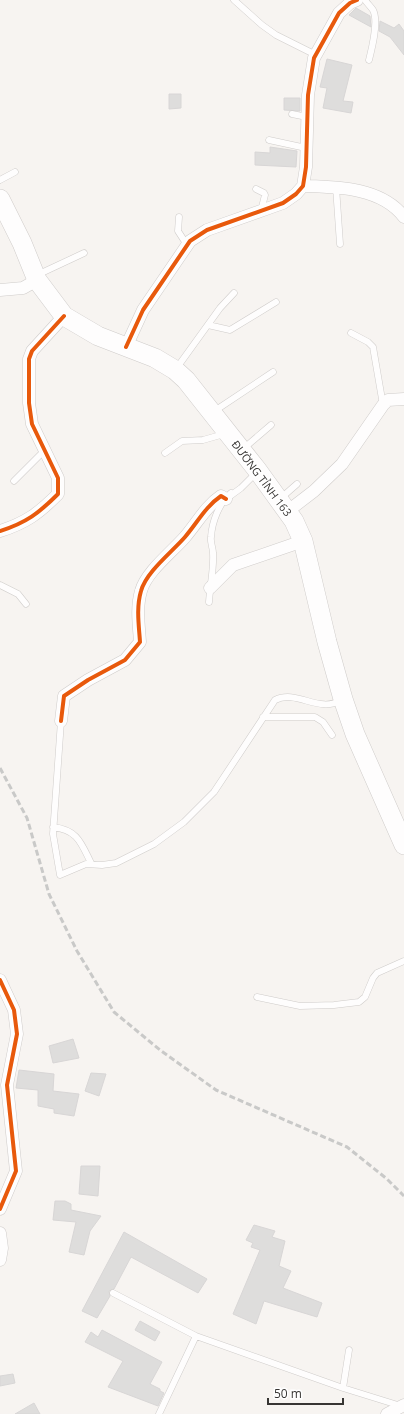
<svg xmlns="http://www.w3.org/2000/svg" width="404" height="1414" font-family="'Open Sans',sans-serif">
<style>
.building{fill:#dedddc;stroke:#d8d6d6}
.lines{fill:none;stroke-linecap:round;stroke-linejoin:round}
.service-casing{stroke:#cfccca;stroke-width:7}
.minor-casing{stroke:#cfccca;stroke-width:13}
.primary-casing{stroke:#cfccca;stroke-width:20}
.service{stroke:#fefdfd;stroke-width:6}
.minor{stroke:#fefdfd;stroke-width:12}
.primary{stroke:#fefdfd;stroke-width:19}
.rail{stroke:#c9c9c8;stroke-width:3;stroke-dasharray:6 3;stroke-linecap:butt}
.cycleway-casing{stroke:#fff;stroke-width:6}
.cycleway{stroke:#e8590c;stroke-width:4}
.labels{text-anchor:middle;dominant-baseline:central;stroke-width:3;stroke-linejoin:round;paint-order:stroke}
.street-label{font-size:11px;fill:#373533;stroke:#fff}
</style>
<rect width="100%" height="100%" fill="#f7f4f1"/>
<!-- building -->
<path class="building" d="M356,8L370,16L371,27L349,15Z
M380,21L394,28L399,24L404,31V55L390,37L379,31Z
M327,59L352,65L343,101L353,102L351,113L323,108L327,88L320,87Z
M169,94H181V108L169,109Z
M284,98H300V111L284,110Z
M270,147L297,151L296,167L255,165V152L270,153Z
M73,1039L79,1058L53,1063L49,1046Z
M19,1070L54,1074L53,1091L79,1094L74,1116L54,1113V1109L38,1106V1090L16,1088Z
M91,1073L106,1074L99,1096L85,1091Z
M81,1166H100L98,1196L79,1194Z
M55,1201H65L71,1204V1210L101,1216L90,1231L84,1255L69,1252L76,1222L53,1220Z
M254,1225L275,1231L272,1237L285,1241L279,1266L291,1271L283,1288L322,1303L317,1317L264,1301L256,1324L233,1314L260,1250L251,1247L253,1243L246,1240Z
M124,1232L207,1279L198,1293L131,1257L114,1289L109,1291L110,1296L97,1318L82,1311Z
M140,1321L160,1332L155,1341L135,1330Z
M102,1330L162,1362L150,1384L160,1389V1391L164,1393L158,1406L108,1387L123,1361L85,1342L91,1332L98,1337Z
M13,1374L15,1383L0,1386V1376Z
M34,1403L40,1414H15Z"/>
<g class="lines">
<!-- service casing -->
<g class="service-casing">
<path id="service" d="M234,0L262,25L276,35L316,55
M365,0C367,3 371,7 373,10C379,21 372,48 369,60
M292,114L307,117
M269,140L306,148
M0,180L15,172
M336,187L340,244
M256,189L264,193L265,195L261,211
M179,217L178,231L187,245
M37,275L84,253
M208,325L230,330L276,302
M351,333L368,342L373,347L383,405
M176,369L220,308L234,293
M213,412L273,372
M243,449L271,425
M165,453L182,441L203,440L224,434
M14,481L44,451
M281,498L297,484
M0,585L18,594L26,604
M209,602C210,586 214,569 213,553C213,548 210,542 211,537C212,522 219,503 231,493L226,499L241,488L257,472
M263,717H315L323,722L332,735
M61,721L53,834L60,875L86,864L102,865L116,863L154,844L184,822L214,792L275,700C297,689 319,714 341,700
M53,827C78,830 81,843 91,863
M257,997L300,1006L334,1005L359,1002L365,997L373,978L377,973L404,961
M113,1293L196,1336L343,1388
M349,1350L343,1388L401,1406
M159,1414L196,1336"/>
</g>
<!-- minor casing -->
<g class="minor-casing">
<path id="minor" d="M303,186C337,187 381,187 404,217
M0,290L23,288L37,280
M126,347L143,310L190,241L207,230L283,203L296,194L303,186L306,167L308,95L314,58L339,13L350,3L357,0
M288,511L314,491L342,464L383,405L388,400L404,399
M0,531C26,523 39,513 58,494V478L32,424L29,403V359L32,351L64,316
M210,588L233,565L303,541
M61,721L64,696L88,680L125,660L140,642C139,626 136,608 141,591C146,572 172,552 185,537C197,523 206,506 221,496L226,499
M0,980L14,1010L17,1034L7,1085L16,1171L0,1209
M0,1233L2,1248L0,1260
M387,1414L404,1405"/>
</g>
<!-- primary casing -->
<g class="primary-casing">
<path id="primary" d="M0,199L22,243L37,280L64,316L98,336L155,358L175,370L186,380L258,471L294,521L303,541L327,642L343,699L355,734L404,845"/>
</g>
<!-- service -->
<use href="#service" class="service"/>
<!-- minor -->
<use href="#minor" class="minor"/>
<!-- primary -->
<use href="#primary" class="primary"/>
<!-- rail -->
<path class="rail" d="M0,768L27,818L49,894L77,951L114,1012L160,1050L216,1090L347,1147L387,1179L404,1196"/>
<!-- cycleway casing -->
<g class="cycleway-casing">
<path id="cycleway" d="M126,347L143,310L190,241L207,230L283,203L296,194L303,186L306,167L308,95L314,58L339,13L350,3L357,0
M0,531C26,523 39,513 58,494V478L32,424L29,403V359L32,351L64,316
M61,721L64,696L88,680L125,660L140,642C139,626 136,608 141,591C146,572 172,552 185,537C197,523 206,506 221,496L226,499
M0,980L14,1010L17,1034L7,1085L16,1171L0,1209"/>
</g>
<!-- cycleway -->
<use href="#cycleway" class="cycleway"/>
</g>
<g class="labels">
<!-- street labels -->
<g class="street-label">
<text transform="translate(262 478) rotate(53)">ĐƯỜNG TỈNH 163</text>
</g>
</g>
<!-- scale -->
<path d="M268 1398v6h75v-6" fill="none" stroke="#373533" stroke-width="2"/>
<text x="274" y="1398" font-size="12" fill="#373533" stroke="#ffffff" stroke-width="3" paint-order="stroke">50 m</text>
</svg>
